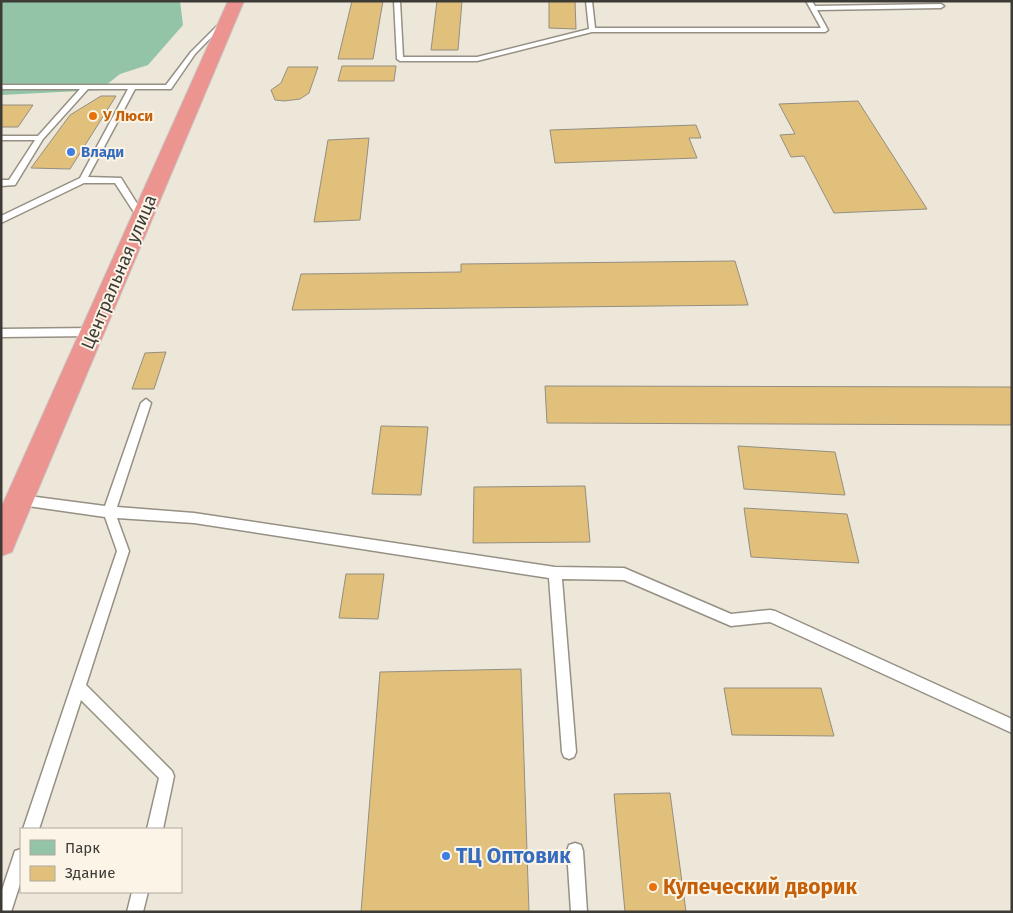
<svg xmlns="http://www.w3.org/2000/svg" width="1013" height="913" font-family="'Fira Sans',sans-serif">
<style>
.green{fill:#94c4a7}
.building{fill:#e0c07a;stroke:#948e82}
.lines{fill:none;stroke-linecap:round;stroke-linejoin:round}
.service-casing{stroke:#969084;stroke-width:3}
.trunk-casing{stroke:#c9c8c7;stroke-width:2}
.service{fill:#fff;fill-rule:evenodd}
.trunk{fill:#ec948f;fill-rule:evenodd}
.food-dot{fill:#e8710a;stroke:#fbf4e7;stroke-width:2}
.shop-dot{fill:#3f7fe0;stroke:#fbf4e7;stroke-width:2}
.labels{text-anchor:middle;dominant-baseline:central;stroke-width:4;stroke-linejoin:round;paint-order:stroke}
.far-food-label{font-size:15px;font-weight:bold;fill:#c56008;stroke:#fbf4e7;text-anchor:start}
.far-shop-label{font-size:15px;font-weight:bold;fill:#366cbe;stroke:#fbf4e7;text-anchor:start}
.street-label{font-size:18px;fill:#3d3b36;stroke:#fbf4e7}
.near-shop-label{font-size:21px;font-weight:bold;fill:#366cbe;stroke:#fbf4e7;text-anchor:start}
.near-food-label{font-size:21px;font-weight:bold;fill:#c56008;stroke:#fbf4e7;text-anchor:start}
</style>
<rect width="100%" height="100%" fill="#ede7da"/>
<!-- green -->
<path class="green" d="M180,1L183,25L148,65L120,74L100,90L1,95V2Z"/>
<!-- building -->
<path class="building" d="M352,1H383L373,59H338Z
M437,1H462L458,50H431Z
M549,1H575L576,29L549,28Z
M342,66H396L394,81H338Z
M288,67H318L309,93L300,99L284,101L275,100L271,90L281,83Z
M101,96H116L70,169L31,168L70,115Z
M858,101L927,209L834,213L804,156L791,157L780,135L795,134L779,104Z
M1,105H33L18,127H1Z
M696,125L701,138H689L697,158L555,163L550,130Z
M369,138L360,220L314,222L328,140Z
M735,261L748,305L292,310L301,274L461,272V264Z
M166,352L154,389H132L145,353Z
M545,386L1012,387V425L547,423Z
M381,426L428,427L421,495L372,494Z
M738,446L835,452L845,495L744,489Z
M585,486L590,542L473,543L474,487Z
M744,508L847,514L859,563L751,557Z
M346,574H384L378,619L339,618Z
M521,669L529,912H361L380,672Z
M724,688H821L834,736L732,735Z
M670,793L686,912H625L614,794Z"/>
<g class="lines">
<!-- service casing -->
<g class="service-casing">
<path id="service" d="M394,1H400L403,57H477L589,29L586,1H592L595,28H821L806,1H812L815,6L941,4L944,6L941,8L817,10L828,30L825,32H592L477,61H400L397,59Z
M224,19L227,21L226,22L195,54L171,89H135L88,177L121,178L146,218L145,220H139L115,183H84L1,223V216L80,178L128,89H88L43,139L15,185L1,186V180H9L35,140H1V136H38L80,89H1V85H166L191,52Z
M93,328L98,332L93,336L1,337V329Z
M146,399L151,403L117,507L194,513L555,567L624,568L731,614L770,610L775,611L1012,719V733L770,622L731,626L624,580L562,579L576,752L574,757L569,759L564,757L562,752L549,578L194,523L117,518L129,551L86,685L172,771L174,776L163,829H147L159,778L81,700L39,829H23L117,551L105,517L21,505L17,504L15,500L17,496L21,495L105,506L141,403Z
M575,843L581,845L583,851L587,912H571L567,851L569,845Z
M21,849V881L11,912H1V893L15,851Z
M132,892H148L143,912H127Z"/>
</g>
<!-- trunk casing -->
<g class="trunk-casing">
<path id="trunk" d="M228,1H244L16,542L12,552L1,556V508Z"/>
</g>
<!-- service -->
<use href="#service" class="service"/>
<!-- trunk -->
<use href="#trunk" class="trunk"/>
</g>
<!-- markers -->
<g class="food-dot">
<circle cx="93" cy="116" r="5"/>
<circle cx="653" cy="887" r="5"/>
</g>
<g class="shop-dot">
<circle cx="71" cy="152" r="5"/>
<circle cx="446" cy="856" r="5"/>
</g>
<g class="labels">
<!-- far-food labels -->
<g class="far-food-label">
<text x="103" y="116">У Люси</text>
</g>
<!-- far-shop labels -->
<g class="far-shop-label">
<text x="81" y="152">Влади</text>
</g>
<!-- street labels -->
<g class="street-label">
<text transform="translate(119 272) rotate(-67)">Центральная улица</text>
</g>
<!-- near-shop labels -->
<g class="near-shop-label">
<text x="456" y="856">ТЦ Оптовик</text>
</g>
<!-- near-food labels -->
<g class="near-food-label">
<text x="663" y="887">Купеческий дворик</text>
</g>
</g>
<!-- border -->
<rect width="1013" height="913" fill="none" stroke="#3d3b36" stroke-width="5"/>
<!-- legend -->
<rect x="20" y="828" width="162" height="65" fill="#fbf4e7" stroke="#afaaa0"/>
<rect x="30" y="840" width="25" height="15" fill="#94c4a7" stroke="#afaaa0"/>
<text x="65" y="853" font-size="15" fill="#3d3b36">Парк</text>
<rect x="30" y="866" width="25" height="15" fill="#e0c07a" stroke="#afaaa0"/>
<text x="65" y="878" font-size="15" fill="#3d3b36">Здание</text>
</svg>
